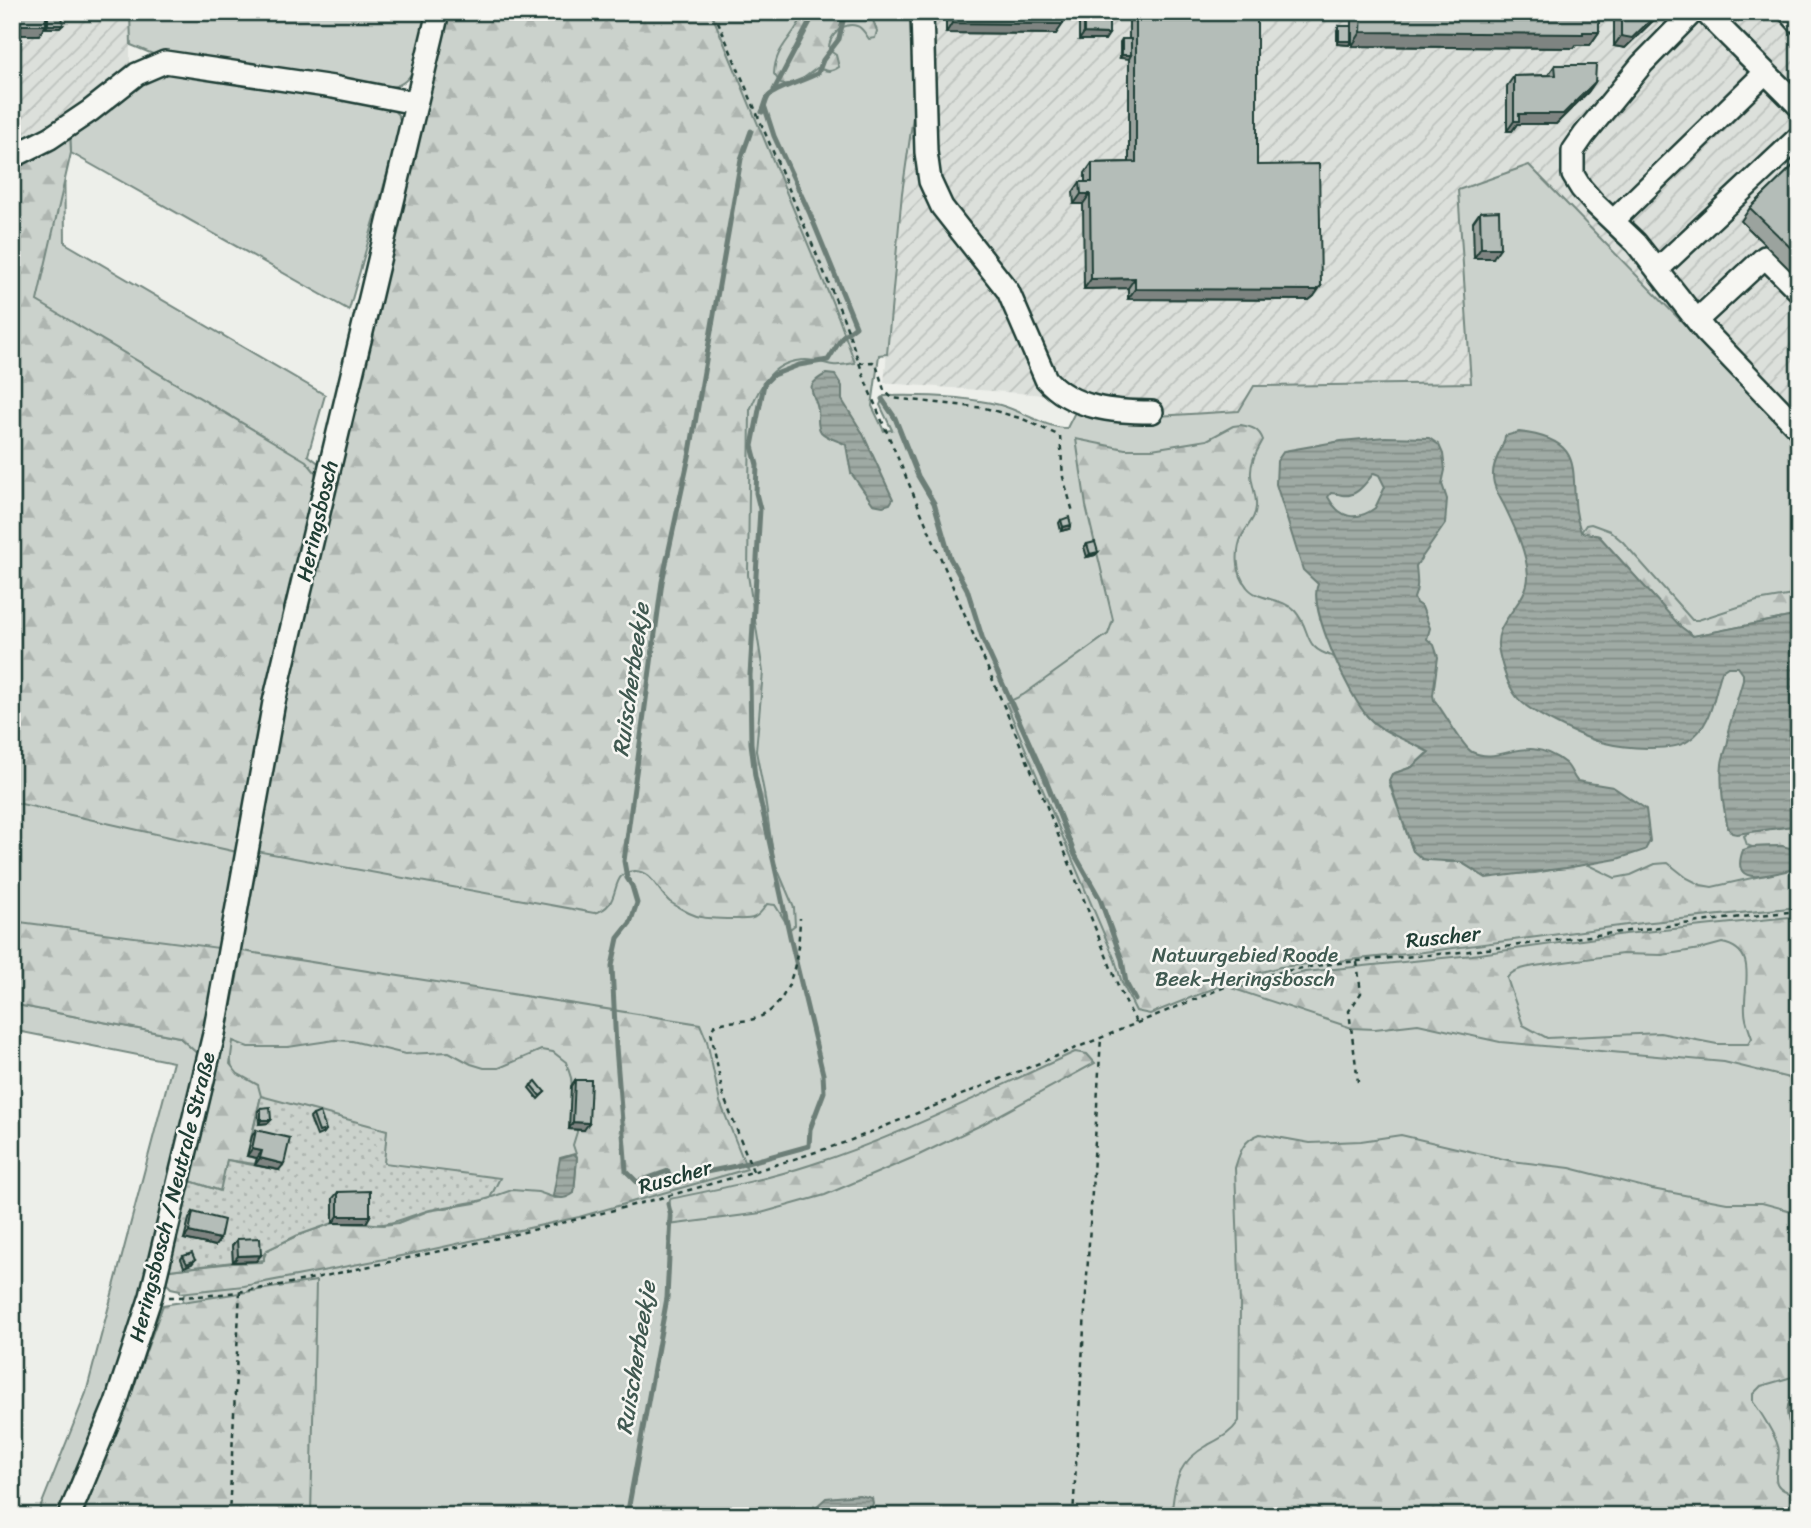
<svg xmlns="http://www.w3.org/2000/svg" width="1811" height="1528" font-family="Sriracha,sans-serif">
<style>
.industrial{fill:url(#industrial-furrows)}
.green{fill:#cbd2cc;stroke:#758880;stroke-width:2}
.forest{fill:url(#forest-firs);stroke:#758880;stroke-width:2;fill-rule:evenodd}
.garden{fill:url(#garden-dots);stroke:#758880;stroke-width:2}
.water{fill:url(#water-rules);stroke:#6c7e77;stroke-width:2;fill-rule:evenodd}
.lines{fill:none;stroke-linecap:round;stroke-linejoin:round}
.stream{stroke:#6c7e77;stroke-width:5}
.minor-casing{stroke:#1f3d34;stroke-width:26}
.path{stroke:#1f3d34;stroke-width:2.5;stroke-dasharray:5 5;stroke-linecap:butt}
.minor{stroke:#f6f6f2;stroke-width:21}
.wall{fill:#9ba39e;stroke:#1f3d34;stroke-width:2}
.shaded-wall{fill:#7e8481;stroke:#1f3d34;stroke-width:2}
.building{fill:#b4bdb8;stroke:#1f3d34;stroke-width:2}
.labels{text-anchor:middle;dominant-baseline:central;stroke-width:5;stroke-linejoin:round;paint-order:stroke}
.street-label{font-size:21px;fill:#1f3d34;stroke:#f6f6f2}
.park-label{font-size:21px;fill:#415b52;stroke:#f6f6f2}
.water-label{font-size:23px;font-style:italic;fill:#3f5850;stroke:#f6f6f2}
</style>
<defs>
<pattern id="industrial-furrows" width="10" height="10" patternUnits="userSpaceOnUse" patternTransform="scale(1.75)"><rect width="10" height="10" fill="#dce0db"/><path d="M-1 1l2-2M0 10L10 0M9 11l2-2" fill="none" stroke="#bcc1bd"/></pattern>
<pattern id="forest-firs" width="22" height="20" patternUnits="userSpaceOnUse" patternTransform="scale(1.75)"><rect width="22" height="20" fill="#cbd2cc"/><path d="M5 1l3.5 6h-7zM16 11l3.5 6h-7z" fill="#aeb5b0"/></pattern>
<pattern id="garden-dots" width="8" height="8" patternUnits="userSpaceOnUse" patternTransform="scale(1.75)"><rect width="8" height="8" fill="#cbd2cc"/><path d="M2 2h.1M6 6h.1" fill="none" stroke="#aeb5b0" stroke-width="1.8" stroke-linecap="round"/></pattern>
<pattern id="water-rules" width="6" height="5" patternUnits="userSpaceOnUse" patternTransform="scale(1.75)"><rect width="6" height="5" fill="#9faaa4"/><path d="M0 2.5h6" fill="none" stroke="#818c86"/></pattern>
</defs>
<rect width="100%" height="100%" fill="#edefea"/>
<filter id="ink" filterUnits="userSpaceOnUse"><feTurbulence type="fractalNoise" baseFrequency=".0143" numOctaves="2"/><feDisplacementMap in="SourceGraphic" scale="14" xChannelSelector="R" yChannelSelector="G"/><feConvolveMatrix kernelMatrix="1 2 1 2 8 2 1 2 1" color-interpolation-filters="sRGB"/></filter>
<g filter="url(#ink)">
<!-- industrial -->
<path class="industrial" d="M12,12H130V73L54,128L12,138Z
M920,12H1799V442L1529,165L1458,191L1471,383L1254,386L1239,411L1108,419L1046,395L884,383Z"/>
<!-- green -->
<path class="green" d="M130,12H428C423,36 421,84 391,87L174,54L160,57L131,45Z
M451,12H928L902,193L887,354L879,355L872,406L884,431L892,430L880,405L884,396C923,395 963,396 1000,405C1022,411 1046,428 1067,428L1074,414L1078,410L1108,419L1239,411L1254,386L1471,383L1458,190L1529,165L1722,363L1799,446V1516H97L167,1363L218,1158L232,1068L230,1056L231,1043L235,1041L239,1043L242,1029L12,985V148L64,138L65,243L325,395L308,455L341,480Z
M163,70L390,106L399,116L401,125L349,310L71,153L70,132L110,102Z
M12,1004L179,1037L198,1054L145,1296L93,1441L63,1516H37L86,1393L173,1062L12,1030Z"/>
<!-- forest -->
<path class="forest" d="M447,12H711L838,316L855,363C848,364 840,366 833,365C825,364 815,360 806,360C774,360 761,383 750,410L748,575L763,672L756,751L764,792L774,861L794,908L795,925L790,929L775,905L767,904C755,922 751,919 731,919C716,918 703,920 689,913C683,910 676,906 670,902C659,893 652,871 635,871C606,872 625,906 594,913L256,851L281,709Z
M804,12H870L877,31L875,38L869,39C866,35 862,27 857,26C843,21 828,37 829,50L836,55L839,67C831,73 826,71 817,68C804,77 799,86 781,84L774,74C775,45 796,37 804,12Z
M70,132L71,153L37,301L306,461L315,472L317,481L237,852L12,802V162Z
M1241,425C1252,427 1259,429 1263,440C1257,451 1250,462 1251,475C1252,486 1257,497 1256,507C1255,520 1247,525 1242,536C1235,552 1236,574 1247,587C1258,601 1282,597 1295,611C1313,631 1300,648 1335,657L1367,716L1376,724L1428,752L1412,767L1392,774L1389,783L1413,851L1447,862H1460L1482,875L1535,873L1586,864L1615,878L1631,875L1655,864L1668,863L1687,878L1701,885L1712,887L1779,872L1782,846L1752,847L1747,845L1744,836L1750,832L1799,825V907L1642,923L1416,953L1280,967L1240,978L1150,1014L1136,1011L1122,983L1115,960L1006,703L1023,695L1108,634L1113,620L1086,506L1076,439L1125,449H1152L1207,440L1233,426Z
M1591,524L1610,531L1623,542L1692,620H1698L1757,601L1799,594V615L1694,636L1680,627L1599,536L1581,532L1586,525Z
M1799,916V1077L1789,1078L1724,1062L1500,1042L1418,1024L1375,1029L1352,1028L1234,989L1305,972L1472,955L1625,934ZM1722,943C1759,950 1743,985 1745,1011C1745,1021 1749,1029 1752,1038L1748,1044H1717L1660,1033L1547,1038L1523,1025L1507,978C1513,969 1525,968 1535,966L1622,954L1662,955L1700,949Z
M12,921L219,948L198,1054L179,1037L12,1004Z
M242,951L700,1024L707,1041L720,1102L747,1169L579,1217L411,1254L244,1286L180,1293V1290L171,1288L166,1283L169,1270L233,1263L262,1262L267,1250L296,1236L333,1223L384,1225L398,1223L428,1211L475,1203L512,1190L538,1192L555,1198L574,1193L577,1157L573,1145L577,1132L571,1078L566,1062L553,1052L541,1050L499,1068H484L471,1064L449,1052L405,1054L352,1041L335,1040L288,1047H248L233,1041L230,1064L238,1074L258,1085L261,1096L247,1155L257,1158L255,1164L227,1160L221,1191L190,1181L226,1035Z
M1075,1052L1087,1054L1095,1063L983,1124L919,1155L825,1195L761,1213L668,1225L670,1199C717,1189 764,1180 810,1165C901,1136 988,1091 1075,1052Z
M1260,1134L1310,1143L1361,1141L1401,1135L1512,1161L1570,1168L1652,1189L1727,1203H1762L1799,1213C1799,1229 1795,1245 1799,1260V1375L1761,1386L1753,1394V1402C1760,1411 1775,1435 1778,1446C1784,1465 1759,1489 1799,1494V1516H1171C1176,1481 1175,1464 1208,1445C1221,1438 1230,1434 1239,1421L1240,1304L1235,1168C1240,1152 1243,1140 1260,1134Z
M316,1281L311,1516H81L118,1428L163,1305Z"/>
<!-- garden -->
<path class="garden" d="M261,1096L387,1130L384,1163L500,1178L490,1198C470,1204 450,1205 430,1210C407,1216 390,1228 366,1223L365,1198L333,1223L296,1236L267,1250L264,1254V1260L256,1261L255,1245L232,1246L233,1262L169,1270L190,1181L220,1191L227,1160L279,1170L285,1145L252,1136Z"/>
<!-- water -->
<path class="water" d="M826,374L835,375L842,386V400L862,432L893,499L890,504L883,506L873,504L851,473L846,445C838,440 828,439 821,432C816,425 819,419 818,410C815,392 801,387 826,374Z
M1519,432C1597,441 1563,482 1581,532L1599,536L1680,626L1693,636L1799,615V825L1737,834L1732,833L1728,828C1723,807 1720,785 1722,764C1723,753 1731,742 1728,731L1743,680V674L1738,667H1728L1722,671C1713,696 1713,725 1688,741C1672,752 1624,748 1605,743C1585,739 1527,712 1516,696C1508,685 1502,666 1499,652C1491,621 1528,605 1528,576C1527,552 1514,526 1504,505C1499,496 1493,486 1493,476C1492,460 1504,449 1505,436Z
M1385,437L1429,438L1439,445L1443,454L1445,470L1442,484L1447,499L1445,524L1416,566C1417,578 1419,587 1414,598L1416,603L1422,607L1430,628L1427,639L1434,645L1438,657L1433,695L1434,700C1444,711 1463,748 1472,752C1502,766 1525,731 1565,763C1571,768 1572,775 1577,781L1613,787L1646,809L1650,841L1645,850L1617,859L1566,868L1486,878L1461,862L1428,860L1422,859L1413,851L1389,780L1392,774L1412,767L1429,752C1410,741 1383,734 1368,717C1350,698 1307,607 1318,584L1303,570L1276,484L1277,461L1284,451L1341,441ZM1374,473L1379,475L1385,487L1375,508C1356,522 1339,518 1328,497L1331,493C1334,493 1338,494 1342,495C1357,498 1366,482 1374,473Z
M1782,846L1790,848L1795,862L1790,870C1769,875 1729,888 1743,850L1752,847Z
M574,1154L577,1157L574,1193C567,1198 561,1200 553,1196L560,1158Z
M1799,1389V1442C1787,1424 1780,1405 1799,1389Z
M859,1495L872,1498L873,1503L869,1516H815L816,1507L826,1498Z"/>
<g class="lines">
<!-- stream -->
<path class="stream" d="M774,90L815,12
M762,112C765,107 765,102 768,97C773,89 807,80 818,73L823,60L839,39L845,12
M882,399L895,418L918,476L934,503L950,558L967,589L983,640L1045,778L1075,855L1100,899L1122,960L1126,983L1135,1000
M671,1179L736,1166L809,1146L810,1129L824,1092L823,1074L791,941L755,776L751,743L750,675L760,509L756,493L757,465L752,446L764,384L773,375L799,365L828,360L843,336L856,326L810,214L774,136L765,108
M668,1185L671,1183L668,1171L637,1182L626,1171L616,1047L612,966L618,938L630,923L637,903L632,886L627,878L624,861L662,582L690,452L741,159L751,131
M627,1516L667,1298L671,1216L668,1204"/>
<!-- minor casing -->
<g class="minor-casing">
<path id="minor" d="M922,12L926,152L930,181L942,207L1008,291L1046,379C1072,409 1115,412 1152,412
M1693,12L1642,64L1584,135L1573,151V175L1581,188L1594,203L1636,243L1705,331L1799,429
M1705,12L1799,106
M1789,12L1799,23
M12,157L50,138L90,111L137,74L165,62L333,87L415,103
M1613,221L1765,73
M1657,270L1799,137
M1697,320L1765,257L1799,291
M69,1516L116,1403L151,1296L214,1034L274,702L438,12"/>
</g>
<!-- path -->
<path class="path" d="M714,12L843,317L868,388L1047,807L1121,993L1137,1024
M859,363L873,362L876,364L884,390L892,398L985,408L1023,419L1060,436L1063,477L1073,512
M1357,962L1361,993L1349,1011L1358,1082
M753,1171L723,1095L711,1032L714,1026C729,1019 743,1023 757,1018C794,1005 799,951 800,918
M169,1297C241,1297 318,1277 389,1262C544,1229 699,1192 849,1141L1225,987C1300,961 1382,960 1461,952C1574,939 1686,922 1799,911
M229,1516L240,1290
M1073,1516L1101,1037"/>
<!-- minor -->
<use href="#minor" class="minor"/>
</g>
<!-- wall -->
<path class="wall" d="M946,12H1063L1056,34L946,33Z
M1079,12H1109L1105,40H1079Z
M1129,12H1257V165L1314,296L1309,300L1128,299V288L1084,289L1083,204H1074L1073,192L1080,182H1085V173L1092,163L1129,162V58H1120V42L1122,39H1129Z
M1352,12H1599V32L1590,45H1576L1574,48L1352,46Z
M1614,12H1662L1625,48L1614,46Z
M1339,26L1351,41L1349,45L1337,44V30Z
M1555,65L1595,82L1588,92L1556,124H1517L1512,131H1507V86L1514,76L1548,75Z
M1799,71V88L1792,81Z
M1799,160V279L1741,221L1750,208Z
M1480,212L1493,258H1474L1473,222Z
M1061,520L1069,529L1061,531L1059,523Z
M1087,544L1098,552L1095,555L1087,557L1084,547Z
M575,1080L584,1130L569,1129L571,1086Z
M531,1085L545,1092L538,1099L529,1088Z
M261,1108L271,1120L268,1123L259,1124L258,1111Z
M313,1115L326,1130L324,1133L317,1136L310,1118Z
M256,1130L279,1170L255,1165L257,1158L247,1156L252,1136Z
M338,1192L370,1216L366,1223H333V1198Z
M193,1212L220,1239L215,1246L184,1239L189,1219Z
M237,1239L261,1255L256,1261L233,1262L232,1246Z
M183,1256L195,1260L192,1264L184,1267L181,1259Z"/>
<!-- shaded-wall -->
<path class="shaded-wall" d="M1659,12H1662L1625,48L1614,46L1621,36Z
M952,23L1063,24L1056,34L946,33Z
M12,25H46L39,35H12Z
M48,25H63L60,28H46Z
M1361,32H1599L1590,45H1576L1574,48L1352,46Z
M1084,33L1109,34L1105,40H1079Z
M1339,41H1351L1349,45L1337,44Z
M1122,55H1131L1129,59L1120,58Z
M1595,82L1588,92L1556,124H1517L1512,131H1507L1519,114Z
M1081,194H1090L1083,204H1074Z
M1481,248H1500L1493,258H1474Z
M1135,278L1128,288L1084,289L1091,279Z
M1321,286L1314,296L1309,300L1128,299L1135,289Z
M1071,525L1069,529L1061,531L1063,527Z
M1098,552L1095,555L1087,557L1090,554Z
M261,1120H271L268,1123L259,1124Z
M573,1122L589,1123L584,1130L569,1129Z
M252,1149L262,1151L257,1158L247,1156Z
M260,1158L284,1164L279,1170L255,1165Z
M338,1216H370L366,1223H333Z
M189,1232L220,1239L215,1246L184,1239Z
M261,1255L256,1261L233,1262L238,1256Z"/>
<!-- building -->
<path class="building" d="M12,12H46V25H12Z
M48,12H62L63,25H48Z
M953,12H1063V24L952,23Z
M1084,12H1109V34L1084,33Z
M1136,12H1257V165L1319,164L1321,286L1316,290L1135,289V278L1091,279L1090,194H1081L1080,182H1092V163L1136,162Z
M1362,12H1599V32H1583V34L1361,32Z
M1621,12H1659L1632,38L1621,36Z
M1339,26H1351V41H1339Z
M1122,39H1131V55H1122Z
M1555,65H1596L1595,82L1563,114H1519V121H1514V76L1556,75Z
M1799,160V256L1750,208Z
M1499,211L1500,248H1481L1480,212Z
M1069,517L1071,525L1063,527L1061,520Z
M1095,542L1098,552L1090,554L1087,544Z
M575,1080H591L589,1123L573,1122Z
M536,1081L545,1092L540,1096L531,1085Z
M270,1107L271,1120H261V1108Z
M320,1112L326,1130L319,1132L313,1115Z
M256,1130L290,1138L284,1164L260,1158L262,1151L252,1149Z
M370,1191V1216H338V1192Z
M193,1212L224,1220L220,1239L189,1232Z
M260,1238L261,1255L238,1256L237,1239Z
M192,1253L195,1260L187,1264L183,1256Z"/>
</g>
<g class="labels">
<!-- street labels -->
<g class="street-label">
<text transform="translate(317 521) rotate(-77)">Heringsbosch</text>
<text transform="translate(1443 937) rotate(-6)">Ruscher</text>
<text transform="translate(675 1177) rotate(-16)">Ruscher</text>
<text transform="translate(172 1197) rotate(-76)">Heringsbosch / Neutrale Straße</text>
</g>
<!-- park labels -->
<g class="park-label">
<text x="1245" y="955">Natuurgebied Roode<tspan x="1245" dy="24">Beek-Heringsbosch</tspan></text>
</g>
<!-- water labels -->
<g class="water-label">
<text transform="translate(631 680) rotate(-82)">Ruischerbeekje</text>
<text transform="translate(636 1358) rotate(-81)">Ruischerbeekje</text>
</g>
</g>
<!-- margin -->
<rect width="1811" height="1528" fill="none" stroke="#f6f6f2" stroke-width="42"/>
<rect x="21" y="21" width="1769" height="1486" fill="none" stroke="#1f3d34" stroke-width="2.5" filter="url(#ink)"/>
</svg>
